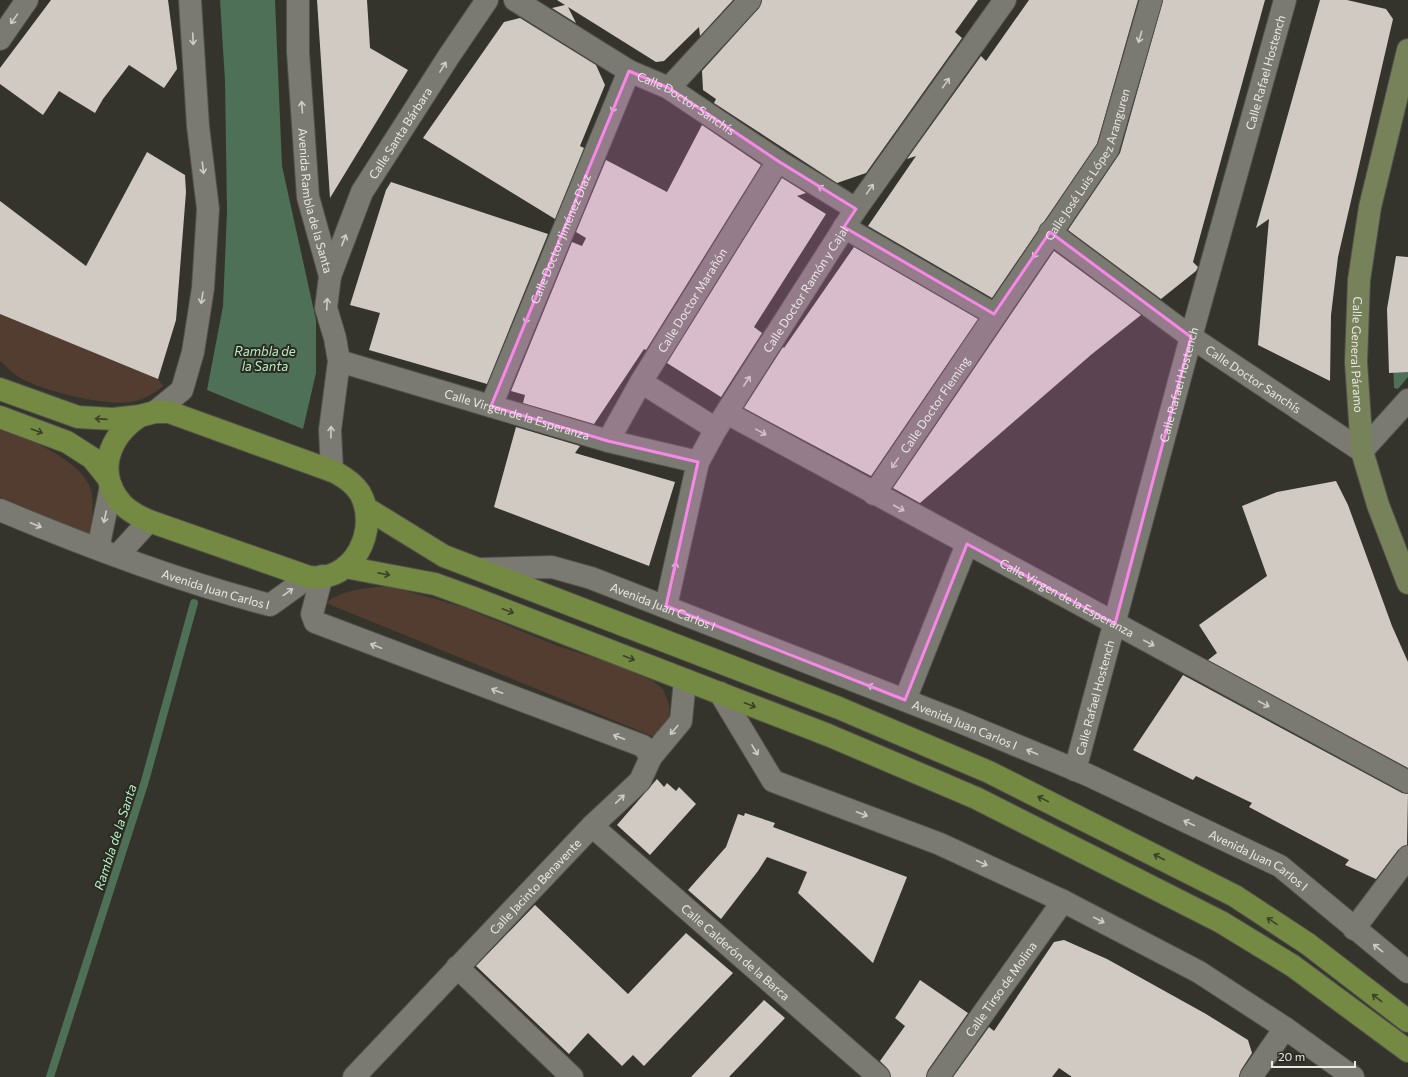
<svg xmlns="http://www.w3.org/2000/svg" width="1408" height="1077" font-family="Commissioner,sans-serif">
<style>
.green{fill:#533d30}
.water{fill:#4e7057}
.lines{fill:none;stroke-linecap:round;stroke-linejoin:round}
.stream{stroke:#4e7057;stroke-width:8}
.building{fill:#d0cac3}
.street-casing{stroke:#51504a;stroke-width:24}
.secondary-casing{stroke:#51504a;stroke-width:24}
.primary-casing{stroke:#51504a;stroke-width:24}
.street{stroke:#7b7a72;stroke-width:22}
.secondary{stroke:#77825b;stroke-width:22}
.primary{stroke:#748a43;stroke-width:22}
.oneway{stroke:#ceccc8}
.oneway2{stroke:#3c412a}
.marked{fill:#f987e9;fill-opacity:0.2;stroke:#f987e9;stroke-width:3;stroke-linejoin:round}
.labels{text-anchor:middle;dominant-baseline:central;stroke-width:4;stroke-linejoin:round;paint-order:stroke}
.street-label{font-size:12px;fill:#e9e8e4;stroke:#2a2922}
.water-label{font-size:13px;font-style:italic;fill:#b5f0c4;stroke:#2a2922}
</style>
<rect width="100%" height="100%" fill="#34332c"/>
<!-- green -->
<path class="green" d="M0,314L158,379L163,386C155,393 146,398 136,401C109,408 42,391 19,377C12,373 6,366 0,361Z
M0,427C26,438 88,462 92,494C94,509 91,523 90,538L0,497Z
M389,586L463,607L558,646L617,665L653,681L663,689L669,704V717L657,738L326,603C342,589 369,588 389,586Z"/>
<!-- water -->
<path class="water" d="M220,0H275L282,166L316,320V373L303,429L207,390L223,306L227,212L225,81Z
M1408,358V377L1398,389L1394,388L1393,359Z"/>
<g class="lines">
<!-- stream -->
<path class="stream" d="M50,1077L145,781L194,603"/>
</g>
<!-- building -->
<path class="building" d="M51,0H168L177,69L164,88L129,65L103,99L95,113L59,91L43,115L0,84V68Z
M317,0H367L370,48L408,70L330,198Z
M557,0H733L700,36L699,27L664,61L656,62L568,7L576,23L552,8L565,5Z
M762,0H978L955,32L962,38L866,173L837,183L714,103L716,99L703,90L702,71L759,8Z
M1029,0H1138L1097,144L992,298L868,226L916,156L907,159L981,56L986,61Z
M1163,0H1265L1193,262L1198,267L1196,271L1161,299L1068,230L1120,153Z
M1320,0H1347L1386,9L1393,19L1338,257L1331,315L1330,381L1258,345L1269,219L1256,228Z
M520,18L596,65L605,85L580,146L584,148L555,219L423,138L504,22Z
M702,125L761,165L646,350L644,349L594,424L523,403L525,395L511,391L572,242L582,246L586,238L576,232L606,160L667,192Z
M147,152L185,175L186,192L176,320L158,379L0,314V201L86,266Z
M782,178L806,193L797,196L826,214L754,327L762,333L721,397L667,363Z
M391,182L548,234L487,384L369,350L380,313L350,305L386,190Z
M854,247L978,319L871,476L744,408L783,347L784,348Z
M1054,251L1141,315L1092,354L920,503L893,488Z
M1396,256L1408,257V372L1389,373L1387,309Z
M516,427L580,446L575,453L675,482L649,566L494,507Z
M1336,481L1348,505L1392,626L1408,662V768L1208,660L1217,653L1199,625L1267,576L1242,506L1277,492Z
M1183,675L1402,793L1408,794L1407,845L1398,850L1376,879L1345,865L1349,860L1249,807L1252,803L1196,776L1193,780L1133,750Z
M657,779L664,787L667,783L676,791L679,787L696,804L650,855L617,825Z
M745,813L775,823L773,827L907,877L873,963L798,893L807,872L767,857L758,871L721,919L688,890L726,847L738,814L744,816Z
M535,905L628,994L686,933L733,973L644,1066L633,1055L622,1066L588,1033L569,1054L476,966Z
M1064,940L1107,959L1206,1014L1248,1040L1252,1053L1241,1070L1239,1077H1072L1059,1068L1052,1077H953L989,1027L994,1031L1054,942Z
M920,980L968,1013L928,1070L926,1077H891L887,1068L880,1061L905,1026L895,1018Z
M764,1000L785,1018L729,1077H691Z"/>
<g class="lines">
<!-- street casing -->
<g class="street-casing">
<g id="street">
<path id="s1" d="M298,0V52L308,197L330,276L326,308L335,338L339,361L330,430L332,471"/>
<path id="s2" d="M515,0L629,71L669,88L778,161L856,209"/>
<path d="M0,39L27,0"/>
<path d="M669,88L750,0"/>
<path d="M844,227L994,314"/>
<path id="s3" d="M1050,232L1191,337L1362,451L1408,400"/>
<path id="s4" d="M330,276L362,192L449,56L487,0"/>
<path id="s5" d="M339,361L608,441L698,462"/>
<path d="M641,382L716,429"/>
<path id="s6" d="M491,406L629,71"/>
<path d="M155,412L182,390L193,352L203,288L208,209L198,126L190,0"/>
<path id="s7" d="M727,413L1408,782"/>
<path id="s8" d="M608,441L641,382L778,161"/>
<path id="s9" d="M874,494L1108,149L1151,0"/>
<path id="s10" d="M0,510C88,547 178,581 270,605L309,577"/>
<path d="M98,549L111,486"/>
<path d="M117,556L149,521"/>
<path id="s11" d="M481,569L552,567L591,578L958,721L1088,775L1280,866L1408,972"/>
<path d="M322,576L312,614L315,622L643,746L651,757"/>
<path id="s12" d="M666,606L698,462L716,429L856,209L1005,0"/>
<path d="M720,693L773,781L940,844L1063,901L1199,972L1285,1028L1353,1077"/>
<path d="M905,700L967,544"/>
<path id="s13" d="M1075,770L1191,337L1285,0"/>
<path id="s14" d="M592,826L879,1077"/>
<path d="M1354,929L1408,857"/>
<path d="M457,967L572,1077"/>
<path id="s15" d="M354,1077L592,826L640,781L651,757L681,721L685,680"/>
<path id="s16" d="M938,1077L1063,901"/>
<path d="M1251,1077L1285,1028"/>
</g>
</g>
<!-- secondary casing -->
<g class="secondary-casing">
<g id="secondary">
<path id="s17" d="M1408,50L1370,207L1359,280L1356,362L1362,451L1378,505L1408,583"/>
</g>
</g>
<!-- primary casing -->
<g class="primary-casing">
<path id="primary" d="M0,389L78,417L113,419L140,416L155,412H169L335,472C344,477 354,483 360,493C380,529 354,583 309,577L149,521C140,517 130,512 123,505C94,474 109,436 140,416
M0,417L67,442L92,458L109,479
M366,508L444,556L839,708L989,772L1235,896L1308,944L1408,1021
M345,567L435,584L471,597L828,735L976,798L1221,922L1293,966L1408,1051"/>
</g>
<!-- street -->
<use href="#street" class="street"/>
<!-- secondary -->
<use href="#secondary" class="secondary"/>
<!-- primary -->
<use href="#primary" class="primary"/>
</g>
<!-- one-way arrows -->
<defs><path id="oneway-shaft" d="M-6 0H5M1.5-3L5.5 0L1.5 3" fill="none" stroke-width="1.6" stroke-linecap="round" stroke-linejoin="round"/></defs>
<g class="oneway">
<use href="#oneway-shaft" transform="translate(14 19) rotate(125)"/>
<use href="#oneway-shaft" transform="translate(1140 37) rotate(106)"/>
<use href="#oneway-shaft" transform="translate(193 39) rotate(87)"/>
<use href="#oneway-shaft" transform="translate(443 67) rotate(-58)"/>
<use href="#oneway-shaft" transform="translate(946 83) rotate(-55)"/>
<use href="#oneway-shaft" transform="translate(302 107) rotate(-94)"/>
<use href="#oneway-shaft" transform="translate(614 107) rotate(112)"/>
<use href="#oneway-shaft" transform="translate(203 168) rotate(83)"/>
<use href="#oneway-shaft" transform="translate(823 189) rotate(-149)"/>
<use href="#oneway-shaft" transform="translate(870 189) rotate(-55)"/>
<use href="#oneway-shaft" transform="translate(344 240) rotate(-69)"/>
<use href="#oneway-shaft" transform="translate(1036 253) rotate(124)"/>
<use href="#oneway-shaft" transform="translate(202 298) rotate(99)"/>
<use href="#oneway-shaft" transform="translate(327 304) rotate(-87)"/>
<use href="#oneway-shaft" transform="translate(527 318) rotate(112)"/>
<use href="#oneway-shaft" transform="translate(747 381) rotate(-57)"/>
<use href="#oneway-shaft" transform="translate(331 432) rotate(-89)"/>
<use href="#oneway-shaft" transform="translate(761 432) rotate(29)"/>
<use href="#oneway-shaft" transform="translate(895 463) rotate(124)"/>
<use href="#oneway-shaft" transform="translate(899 508) rotate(28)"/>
<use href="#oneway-shaft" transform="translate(105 517) rotate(102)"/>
<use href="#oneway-shaft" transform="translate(36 525) rotate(23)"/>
<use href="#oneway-shaft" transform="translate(675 568) rotate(-77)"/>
<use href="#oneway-shaft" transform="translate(288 592) rotate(-36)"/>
<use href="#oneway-shaft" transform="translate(1149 643) rotate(28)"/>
<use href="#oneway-shaft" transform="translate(376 646) rotate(-159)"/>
<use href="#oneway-shaft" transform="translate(873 687) rotate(-159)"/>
<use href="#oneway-shaft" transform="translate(497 691) rotate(-159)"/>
<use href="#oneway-shaft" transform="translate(1264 704) rotate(28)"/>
<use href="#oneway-shaft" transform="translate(674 730) rotate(130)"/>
<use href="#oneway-shaft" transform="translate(619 737) rotate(-159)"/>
<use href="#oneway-shaft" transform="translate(755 750) rotate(59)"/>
<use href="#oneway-shaft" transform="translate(1032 752) rotate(-157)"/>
<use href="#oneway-shaft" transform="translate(620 799) rotate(-44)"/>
<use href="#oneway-shaft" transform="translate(862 814) rotate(21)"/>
<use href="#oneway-shaft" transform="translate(1189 823) rotate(-155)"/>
<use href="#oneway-shaft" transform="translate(982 863) rotate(25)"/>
<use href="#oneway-shaft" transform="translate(1099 920) rotate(27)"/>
<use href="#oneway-shaft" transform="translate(1378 948) rotate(-141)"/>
</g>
<g class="oneway2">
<use href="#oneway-shaft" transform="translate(101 419) rotate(-176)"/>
<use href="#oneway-shaft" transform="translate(37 431) rotate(20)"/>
<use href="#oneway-shaft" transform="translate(384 574) rotate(11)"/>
<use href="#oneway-shaft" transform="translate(508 611) rotate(21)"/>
<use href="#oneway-shaft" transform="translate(629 658) rotate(21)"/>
<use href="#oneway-shaft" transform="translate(750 705) rotate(21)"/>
<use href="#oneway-shaft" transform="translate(1043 799) rotate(-154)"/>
<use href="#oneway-shaft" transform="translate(1159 857) rotate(-153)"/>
<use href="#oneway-shaft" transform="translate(1272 921) rotate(-146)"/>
<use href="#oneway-shaft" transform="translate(1377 998) rotate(-142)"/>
</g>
<!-- marked area -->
<path class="marked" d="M629,71L669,88L778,161L856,209L844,227L994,314L1050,232L1191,337L1115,624L967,544L905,700L666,606L698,462L608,441L491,406Z"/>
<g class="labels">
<!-- street labels -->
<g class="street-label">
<text stroke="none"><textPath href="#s13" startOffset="723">Calle Rafael Hostench</textPath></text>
<text stroke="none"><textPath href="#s2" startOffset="200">Calle Doctor Sanchís</textPath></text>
<text stroke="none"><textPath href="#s4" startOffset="160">Calle Santa Bárbara</textPath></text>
<text stroke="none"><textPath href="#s9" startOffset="394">Calle José Luis López Aranguren</textPath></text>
<text stroke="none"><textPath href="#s1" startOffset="202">Avenida Rambla de la Santa</textPath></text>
<text stroke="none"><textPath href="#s6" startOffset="181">Calle Doctor Jiménez Díaz</textPath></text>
<text stroke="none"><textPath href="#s12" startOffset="351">Calle Doctor Ramón y Cajal</textPath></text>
<text stroke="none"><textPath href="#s8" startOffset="164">Calle Doctor Marañón</textPath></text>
<text stroke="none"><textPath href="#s17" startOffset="310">Calle General Páramo</textPath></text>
<text stroke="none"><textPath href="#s3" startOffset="251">Calle Doctor Sanchís</textPath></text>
<text stroke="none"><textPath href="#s13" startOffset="399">Calle Rafael Hostench</textPath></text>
<text stroke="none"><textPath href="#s9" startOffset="108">Calle Doctor Fleming</textPath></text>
<text stroke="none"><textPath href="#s5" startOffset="186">Calle Virgen de la Esperanza</textPath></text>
<text stroke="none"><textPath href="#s10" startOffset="230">Avenida Juan Carlos I</textPath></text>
<text stroke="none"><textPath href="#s7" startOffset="387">Calle Virgen de la Esperanza</textPath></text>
<text stroke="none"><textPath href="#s11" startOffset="189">Avenida Juan Carlos I</textPath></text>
<text stroke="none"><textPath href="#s13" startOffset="75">Calle Rafael Hostench</textPath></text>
<text stroke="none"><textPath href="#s11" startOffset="513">Avenida Juan Carlos I</textPath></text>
<text stroke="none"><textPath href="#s11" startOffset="837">Avenida Juan Carlos I</textPath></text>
<text stroke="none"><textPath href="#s15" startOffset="263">Calle Jacinto Benavente</textPath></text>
<text stroke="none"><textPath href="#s14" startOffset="191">Calle Calderón de la Barca</textPath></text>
<text stroke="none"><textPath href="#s16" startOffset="108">Calle Tirso de Molina</textPath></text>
</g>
<!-- water labels -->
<g class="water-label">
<text x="265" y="351">Rambla de<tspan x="265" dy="15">la Santa</tspan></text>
<text transform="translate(115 837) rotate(-72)">Rambla de la Santa</text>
</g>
</g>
<!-- scale -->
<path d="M1272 1061v6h83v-6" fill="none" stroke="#e9e8e4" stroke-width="2"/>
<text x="1278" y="1061" font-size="12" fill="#e9e8e4" stroke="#2a2922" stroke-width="3" paint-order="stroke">20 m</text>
</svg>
